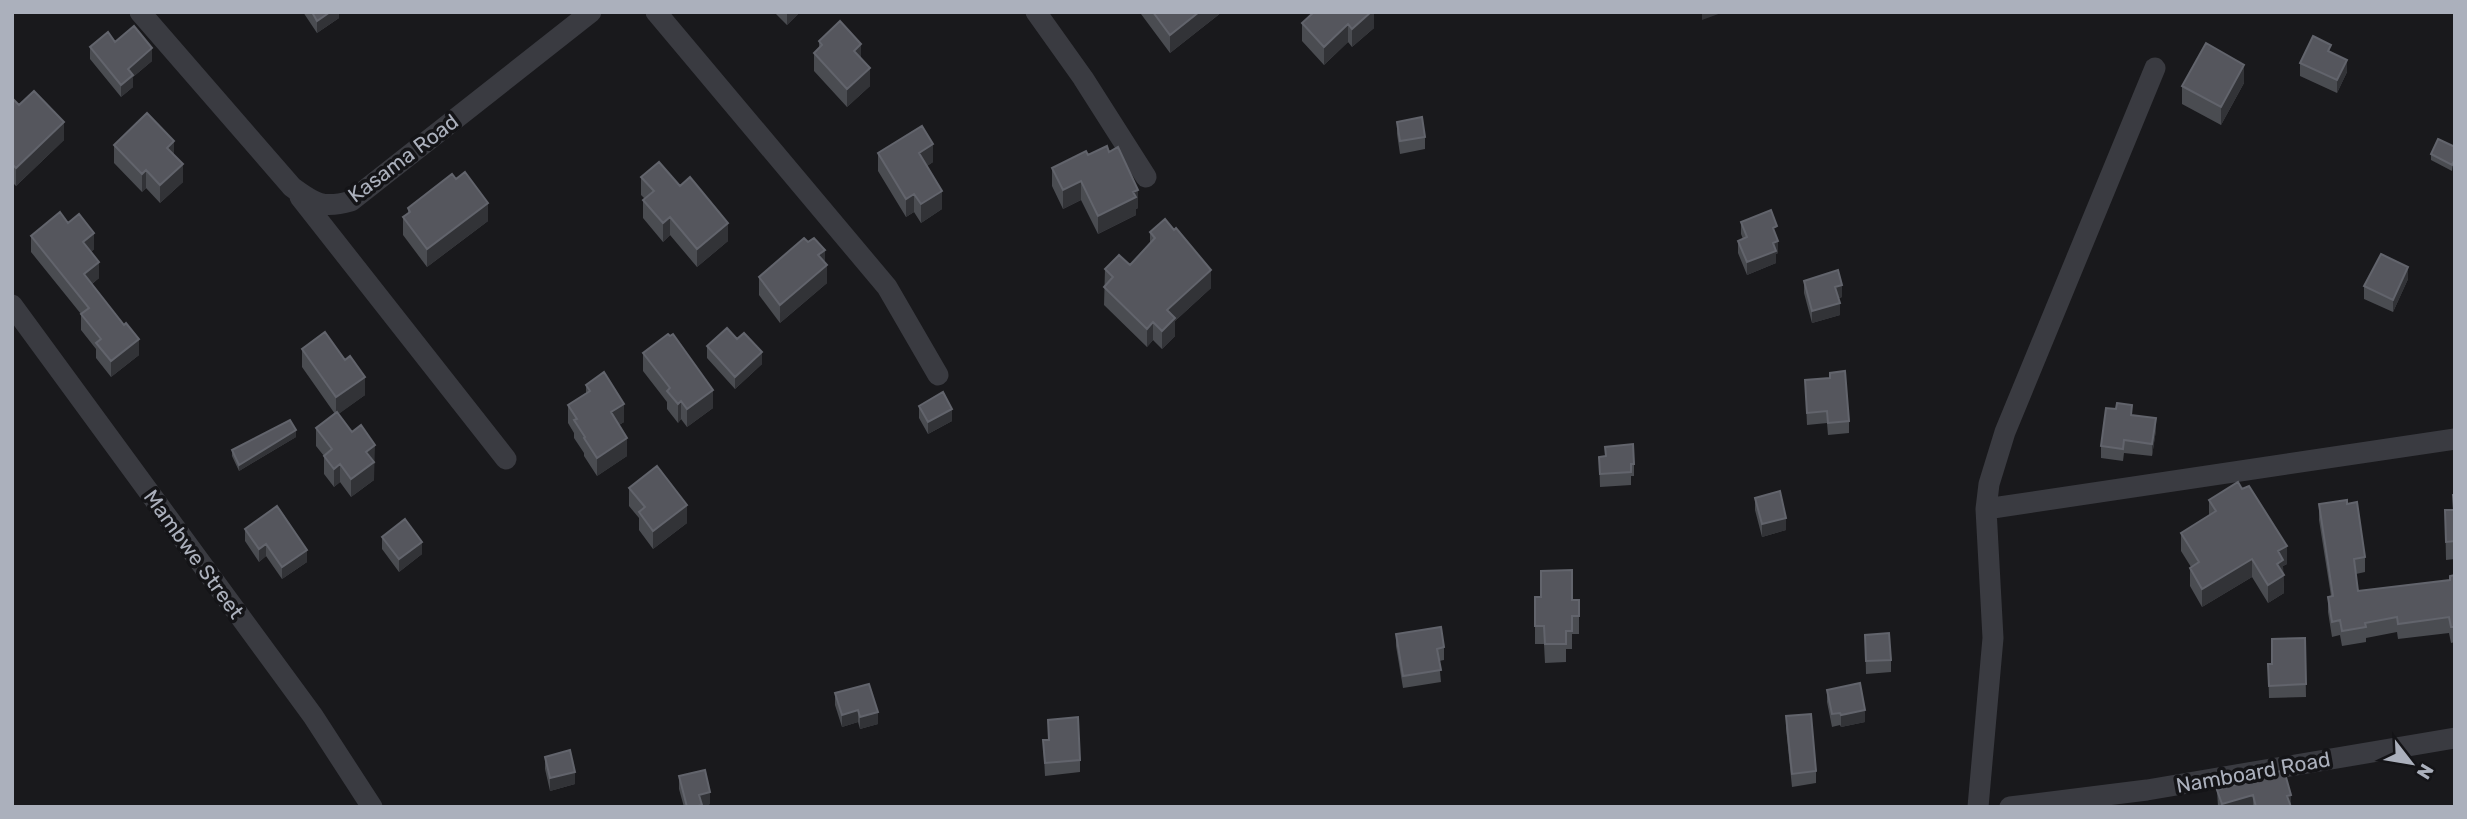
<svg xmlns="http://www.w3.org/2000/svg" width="2467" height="819" font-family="Rubik,sans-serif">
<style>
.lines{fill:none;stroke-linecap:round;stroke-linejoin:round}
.street{stroke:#3a3b41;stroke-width:21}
.wall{fill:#4a4c51}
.shaded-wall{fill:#323337}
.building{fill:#55565d;stroke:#62646c;stroke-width:2}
.labels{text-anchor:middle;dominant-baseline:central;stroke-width:7;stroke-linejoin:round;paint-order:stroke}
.street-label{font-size:21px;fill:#abb0bc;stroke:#141417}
</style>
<rect width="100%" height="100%" fill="#19191c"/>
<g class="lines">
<!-- street -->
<path class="street" d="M140,12L292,187C315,204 323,209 351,201L591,12
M656,12L887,287L938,375
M1036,12L1083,78L1146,177
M300,197L506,459
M12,305L313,716L372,807
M1986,509L2455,439
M1978,807L1993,638L1986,509L1989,484L2005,432L2155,68
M2010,807L2147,790L2455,738"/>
</g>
<!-- wall -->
<path class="wall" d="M303,12H339V18L317,33Z
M774,12H800L787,25Z
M1141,12H1222L1170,53L1141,14Z
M1374,12V28L1352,47L1348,42L1324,65L1302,41V23Z
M819,41L861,58L870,86L847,107L814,71V53L819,48Z
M115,42L152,61L133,77V87L121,97L90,59V47Z
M2331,53L2347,72L2337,93L2300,76V63Z
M2244,83L2221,125L2182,104V86Z
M12,98L19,105L64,140L16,186L12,182Z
M1397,122L1425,137V149L1400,154L1397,134Z
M114,145L174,155L183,182L160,203L146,188L142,192L114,163Z
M2455,147L2452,171L2431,160V154Z
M878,153L933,162L927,166L942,209L921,223L914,212L906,217L878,171Z
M1088,155L1138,208L1136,209V215L1098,234L1081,200L1063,209L1052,186V168Z
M641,177L728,241L697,267L670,235L663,242L643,218V200L645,199L641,195Z
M456,179L488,221L427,267L403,235V217L408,214V208Z
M1741,222L1777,237L1778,253L1776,254V263L1747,275L1738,253V241L1743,239L1741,234Z
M68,223L94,249L91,252L99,278L92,284L139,355L111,377L96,358V349L81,330V314L31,252V236Z
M1150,232L1211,288L1175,321V336L1162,349L1153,340L1147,347L1104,305L1105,269L1130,265L1150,244Z
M825,263L827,283L780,323L759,295V277Z
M2408,279L2393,312L2364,299V286Z
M1804,281L1842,297L1839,298L1840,315L1812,323L1804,293Z
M737,339L762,364L735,389L707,358V346Z
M302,349L365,395L338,414L375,463L374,464V480L351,497L340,482L334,487L324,474V456L316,446V428L335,414L302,367Z
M643,353L713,408L687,427L681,419L678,423L667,409V402L643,371Z
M1805,380L1849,421V433L1828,435L1827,423L1807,425Z
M586,385L624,422L619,425L627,456L597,476L584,456V453L574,438V433L568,423V405L586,393Z
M919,406L952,421L928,434L919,418Z
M2132,415L2156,430L2152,456L2124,453L2123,461L2101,458V446Z
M296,437L239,471L232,456V450Z
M1599,457L1634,464V476H1631V485L1600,487Z
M629,488L687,523L653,549L639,530V518L629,506Z
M2453,495H2455V559L2446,560L2445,510H2453Z
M1755,498L1786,530L1762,537L1755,510Z
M2209,500L2287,564L2283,566L2284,593L2268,603L2252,577L2202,607L2190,586V568L2191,567L2181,551V533L2209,515Z
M2319,504L2365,557V572L2356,574L2358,591L2450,580L2455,575V642L2451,643L2449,633L2398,639L2397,632L2366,638V642L2342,646L2340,635L2332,637L2328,612V597L2331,596L2319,520Z
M245,529L307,562L282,579L266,556L259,562L245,541Z
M382,537L422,554L399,572L382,549Z
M1535,597L1579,600V634H1572V649H1566V662L1545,663L1544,644H1535Z
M1396,634L1444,647V660L1439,661L1441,682L1403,688L1396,646Z
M1865,635L1891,660V672L1866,674Z
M2305,638L2306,697L2269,698L2268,664H2272Z
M1827,690L1865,722L1841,727L1840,725L1832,727L1827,702Z
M835,693L878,724L860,729L858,722L842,727L835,705Z
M1786,716L1816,771V783L1792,787L1786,728Z
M1048,720L1080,760V772L1045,776L1043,740H1048Z
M545,757L575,784L550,791L545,769Z
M2284,770L2291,807H2218L2217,790Z
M679,776L710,804L702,807H684L679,789Z"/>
<!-- shaded-wall -->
<path class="shaded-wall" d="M330,12H339V18L317,33V21Z
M787,12H800L787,25Z
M1199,12H1222L1170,53V35Z
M1371,12H1374V28L1352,47V29Z
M1702,12H1724L1702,20Z
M1348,24V42L1324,65V47Z
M861,44V62L854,51Z
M152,48V61L133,77V87L121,97V85L128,69Z
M2347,60V72L2337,93V80Z
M2244,65V83L2221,125V107Z
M870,68V86L847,107V89Z
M64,122V140L16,186V168Z
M174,141V159L167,148Z
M933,144V162L919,171V153Z
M183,164V182L160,203V185Z
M146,170V188L142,192V174Z
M1081,181V200L1063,209V190Z
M1138,190V208L1136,209V215L1098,234V216Z
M942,191V209L921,223V204Z
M914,194V212L906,217V199Z
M488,203V221L427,267V249Z
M670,217V235L663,242V223Z
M728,223V241L697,267V249Z
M94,233V249L83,258V242Z
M1778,241V253L1776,254V263L1747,275V262L1773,243Z
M825,250V267L827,265V283L780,323V305L818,255Z
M99,262V278L84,290V274Z
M2408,267V279L2393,312V300Z
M1211,270V288L1175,321V336L1162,349V331L1167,310Z
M1842,285V297L1835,299V287Z
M1840,303V315L1812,323V311Z
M1153,322V340L1147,347V329Z
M139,339V355L111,377V361Z
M762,352V364L735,389V377Z
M365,377V395L336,416V397Z
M713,390V408L687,427V409Z
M681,401V419L678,423V404Z
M624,404V422L611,430V412Z
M952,409V421L928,434V422Z
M2156,418V430L2152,456V444Z
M296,430V437L239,471V465Z
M627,438V456L597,476V458Z
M375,445L374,480L351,497V479L366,452Z
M340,464V482L334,487V469Z
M687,505V523L653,549V531Z
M1786,518V530L1762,537V524Z
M422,542V554L399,572V559Z
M266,544V556L259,562V549Z
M2287,546V564L2283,566L2284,593L2268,603V585L2278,551Z
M307,550V562L282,579V567Z
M2252,559V577L2202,607V589Z
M858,710V722L842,727V715Z
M1865,710V722L1841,727V715Z
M878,712V724L860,729V717Z
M575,772V784L550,791V778Z
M710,792V804L702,807H694L699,795Z
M2253,795V807H2222V804Z
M2291,795V807L2287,796Z"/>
<!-- building -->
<path class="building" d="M312,12H330L317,21Z
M1153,12H1199L1170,35Z
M1314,12H1371L1352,29L1348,24L1324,47L1302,23Z
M840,21L861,44L854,51L870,68L847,89L814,53L822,45L819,41Z
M134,26L152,48L128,69L133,75L121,85L90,47L108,32L115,42Z
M2313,36L2331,45L2328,51L2347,60L2337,80L2300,63Z
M2206,43L2244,65L2221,107L2182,86Z
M34,91L64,122L16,168L12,164V98L19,105Z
M147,113L174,141L167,148L183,164L160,185L146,170L142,174L114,145Z
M1422,117L1425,137L1400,141L1397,122Z
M922,126L933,144L919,153L942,191L921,204L914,194L906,199L878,153Z
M2438,139L2455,147V159L2452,165L2431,154Z
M1107,146L1109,152L1118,147L1138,190L1133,192L1136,197L1098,216L1081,181L1063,190L1052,168L1086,151L1088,155Z
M659,162L680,186L690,177L728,223L697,249L670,217L663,223L643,200L654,191L641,177Z
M465,172L488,203L427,249L403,217L410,212L408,208L452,174L456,179Z
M1771,210L1777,226L1773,228L1778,241L1773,243L1776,251L1747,262L1738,241L1747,237L1741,222Z
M60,212L68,223L79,214L94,233L83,242L99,262L84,274L124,325L126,323L139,339L111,361L96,343L101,339L81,314L89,308L31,236Z
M1165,219L1174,230L1176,228L1211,270L1167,310L1175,318L1162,331L1153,322L1147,329L1104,287L1113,277L1105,269L1119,255L1130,265L1155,238L1150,232Z
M804,238L808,242L814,238L825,250L818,255L827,265L780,305L759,277Z
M2381,254L2408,267L2393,300L2364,286Z
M1838,270L1842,285L1835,287L1840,303L1812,311L1804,281Z
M727,328L737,339L744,333L762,352L735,377L707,346Z
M325,332L345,360L350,356L365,377L336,397L302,349Z
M668,334L670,336L673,334L713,390L687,409L681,401L678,404L667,391L670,388L643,353Z
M1845,371L1849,421L1828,423L1827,411L1807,413L1805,380L1830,378V373Z
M604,372L624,404L611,412L627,438L597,458L584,438L585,437L574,420L577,419L568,405L590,391L586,385Z
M943,392L952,409L928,422L919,406Z
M2117,403L2132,405L2131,415L2156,418L2152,444L2124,440L2123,449L2101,446L2106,408L2116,409Z
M337,412L352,432L361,425L375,445L366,452L374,462L351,479L340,464L334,469L324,456L332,449L316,428Z
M290,420L296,430L239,465L232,450Z
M1633,444L1634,464H1631V472L1600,474L1599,457L1606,456L1605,447Z
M657,466L687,505L653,531L639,512L645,507L629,488Z
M2238,482L2242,489L2249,486L2287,546L2278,551L2283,560L2277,564L2284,575L2268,585L2252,559L2202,589L2190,568L2199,562L2181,533L2216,511L2209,500Z
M1780,491L1786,518L1762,524L1755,498Z
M2453,495H2455V541L2446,542L2445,510H2454Z
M2347,500V504L2357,502L2365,557L2354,559L2358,591L2450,580V576L2455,575V627H2451L2449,617L2398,624L2397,617L2365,623L2366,627L2342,631L2340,620L2332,622L2328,597L2333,596L2319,504Z
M277,506L307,550L282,567L266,544L259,549L245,529Z
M405,519L422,542L399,559L382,537Z
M1572,570V600H1579V616H1572V631H1566V644H1545L1544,626H1535V597H1541V571Z
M1441,627L1444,647L1437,649L1441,670L1403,676L1396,634Z
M1889,633L1891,660L1866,661L1865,635Z
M2305,638L2306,684L2269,686L2268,664H2272V639Z
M1860,683L1865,710L1841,715L1840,713L1832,714L1827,690Z
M869,684L878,712L860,717L858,710L842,715L835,693Z
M1811,714L1816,771L1792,774L1786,716Z
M1078,717L1080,760L1045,763L1043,740H1049L1048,720Z
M570,750L575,772L550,778L545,757Z
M705,770L710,792L699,795L702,805L694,807H687L679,776Z
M2284,770L2291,795L2287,796L2291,807H2256L2253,795L2222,804L2217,790Z"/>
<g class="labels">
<!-- street labels -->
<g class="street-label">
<text transform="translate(403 158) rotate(-37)">Kasama Road</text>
<text transform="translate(194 554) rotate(54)">Mambwe Street</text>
<text transform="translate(2253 772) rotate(-10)">Namboard Road</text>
</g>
</g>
<!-- border -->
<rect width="2467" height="819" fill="none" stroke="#abb0bc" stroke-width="28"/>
<!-- north arrow -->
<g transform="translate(2411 763) rotate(121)" stroke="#141417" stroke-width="5" paint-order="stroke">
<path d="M0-5L12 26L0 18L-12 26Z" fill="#abb0bc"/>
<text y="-10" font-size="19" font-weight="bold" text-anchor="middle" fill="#abb0bc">N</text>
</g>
</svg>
